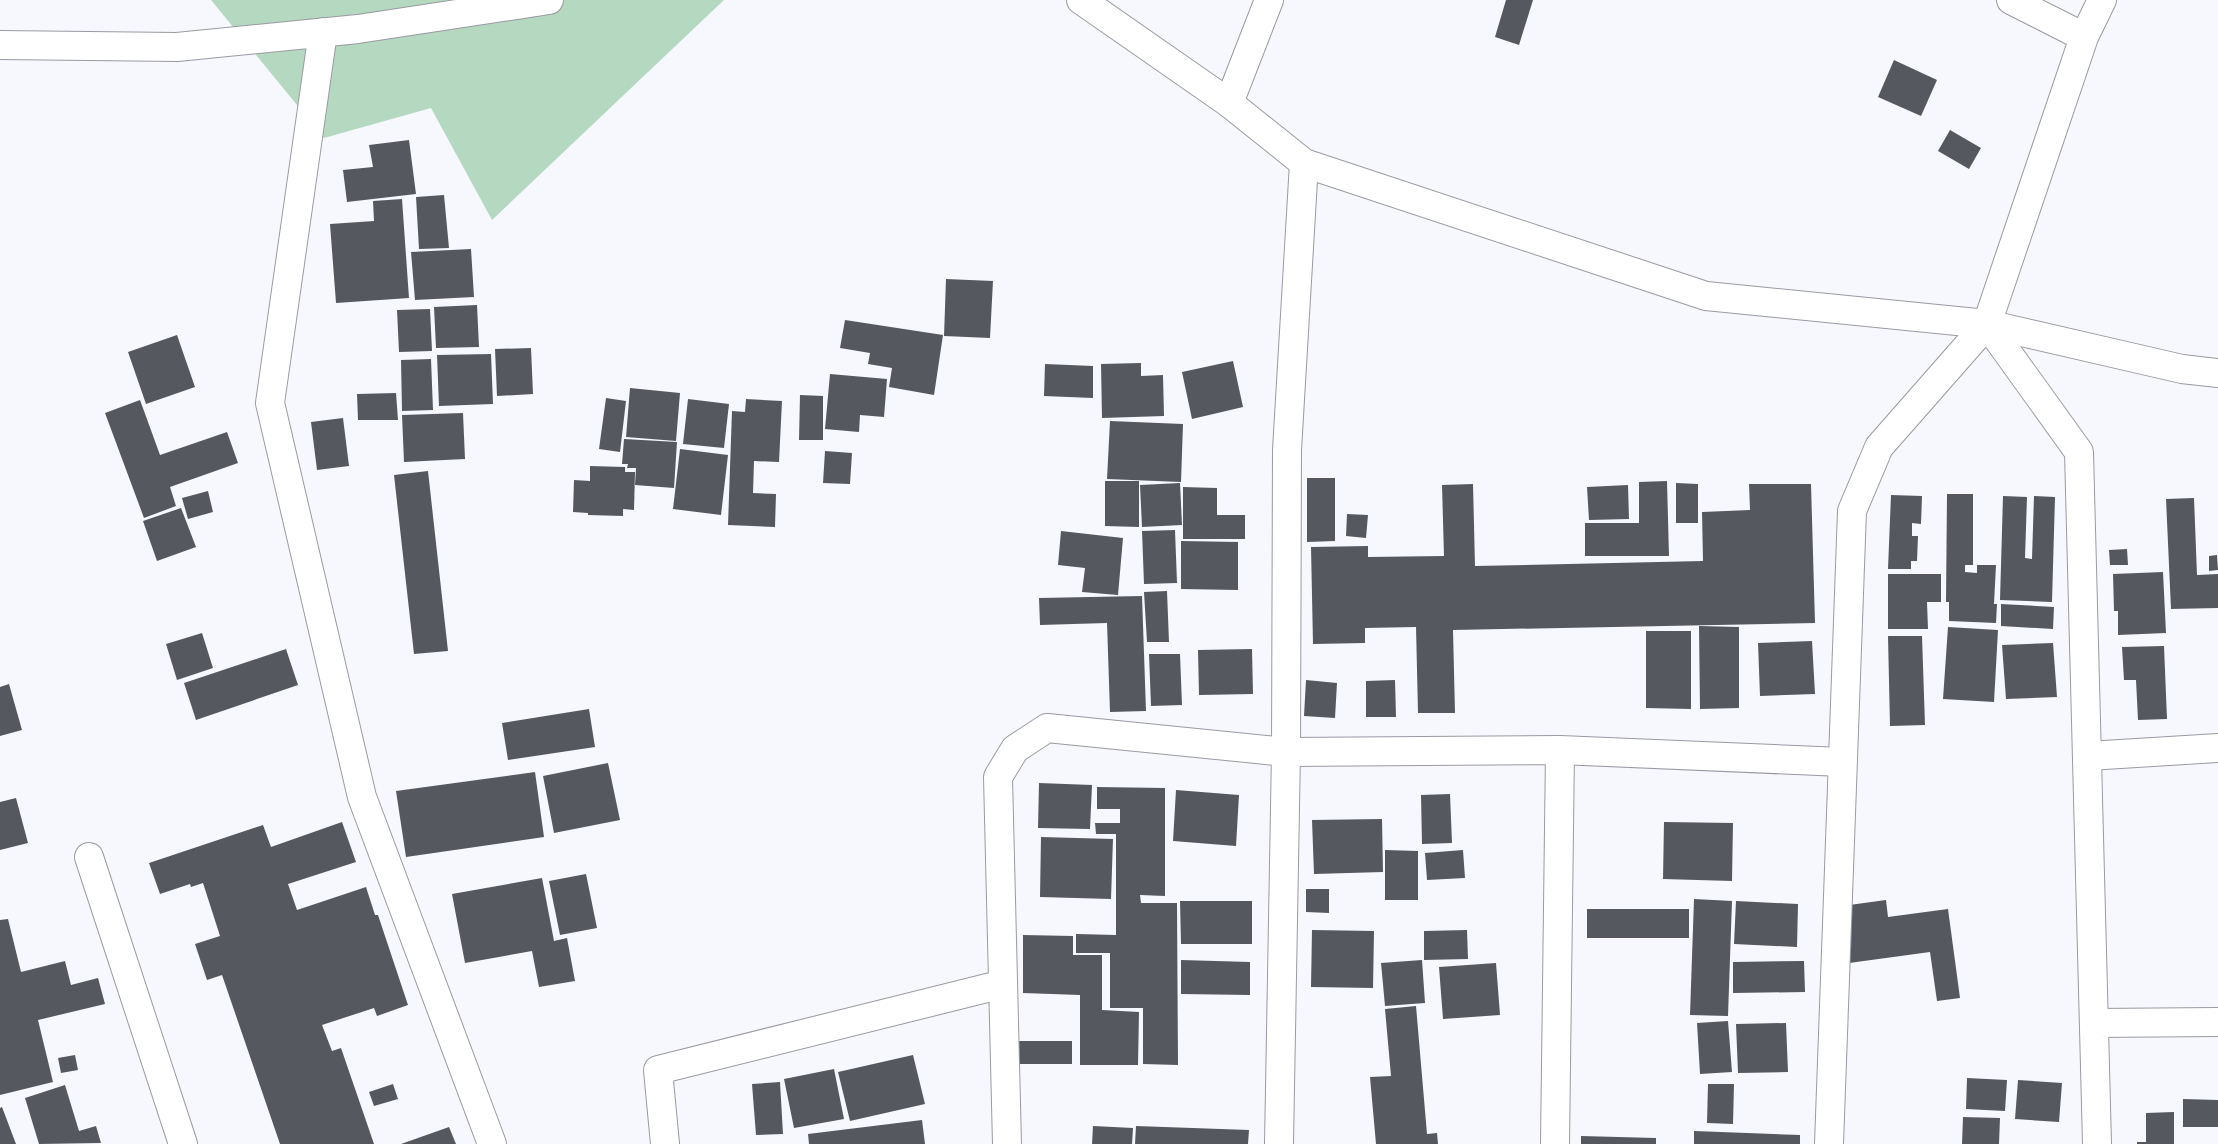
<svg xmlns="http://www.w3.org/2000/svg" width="2218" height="1144" font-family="'Source Sans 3',sans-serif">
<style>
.green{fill:#b5d8c1}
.building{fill:#56585f}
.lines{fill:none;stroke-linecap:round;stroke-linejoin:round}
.minor-casing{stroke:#999aa3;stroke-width:30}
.secondary-casing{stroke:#999aa3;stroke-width:30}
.minor{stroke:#fff;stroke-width:28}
.secondary{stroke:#fff;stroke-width:28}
</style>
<rect width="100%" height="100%" fill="#f7f8fd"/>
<!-- green -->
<path class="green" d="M211,0H724L492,220L431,108L324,138Z"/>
<!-- building -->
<path class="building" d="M1506,0H1533L1519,45L1495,37Z
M1894,60L1937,80L1921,116L1878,97Z
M1950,130L1981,148L1969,169L1938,151Z
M409,140L416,194L347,202L343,170L373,167L369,145Z
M444,195L449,248L419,249L416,197Z
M402,199L409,298L336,303L330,224L374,221L373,201Z
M471,249L474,297L415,300L411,252Z
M946,279L993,281L990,338L944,336Z
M477,305L479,347L436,348L434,307Z
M430,309L432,351L399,352L397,310Z
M845,320L943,335L934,395L889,387L892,368L868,364L870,353L840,348Z
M177,335L195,387L146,404L128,352Z
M531,348L533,394L497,396L495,349Z
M491,354L493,404L439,406L437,355Z
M431,359L433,410L402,411L401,360Z
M1233,361L1243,407L1192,419L1182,372Z
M1141,363V376L1163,375L1164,416L1102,418L1101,364Z
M1045,364L1093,366V398L1044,396Z
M830,374L887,379L884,417L860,415L859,432L825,429Z
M630,388L680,393L676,441L626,437Z
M396,393L398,420H358L357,394Z
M800,395L823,396V440H799Z
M606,398L626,401L620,452L599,449Z
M688,399L729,404L724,448L683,444Z
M746,399L782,401L779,462L754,461L753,493L776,494L775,527L728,525L732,411L745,412Z
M140,400L160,455L227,432L238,463L170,487L176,506L144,518L105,413Z
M463,413L465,459L404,462L402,415Z
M343,418L349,466L317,470L311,422Z
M1110,421L1183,424L1181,482L1107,479Z
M624,439L677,442L674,488L635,485L636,468H627L628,464H622Z
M680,449L728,455L721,515L673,509Z
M825,451L852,453L850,484L823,483Z
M590,466L625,467V472H635L634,510L623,509V516L588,515V513L573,512L574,480L590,481Z
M428,471L448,651L414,654L394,475Z
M1307,478H1335V541L1307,542Z
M1105,481H1139V527L1105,526Z
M1667,481L1669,556H1585V523H1639V482Z
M1180,483L1182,525L1142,527L1140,485Z
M1676,483L1698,484V523H1676Z
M1473,484L1475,566L1703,561L1702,512L1750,510L1749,484H1811L1815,623L1453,630L1455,713H1418L1416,627L1365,628V643L1313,644L1311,547L1368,546V557L1444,556L1442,485Z
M1628,485L1629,519L1589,520L1587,487Z
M1183,487L1217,488V515H1245V539H1183Z
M208,491L213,512L188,519L182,498Z
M1947,494H1973V565H1965V572L1977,573V565H1996L1994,604H1997L1996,623L1949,621V602H1946Z
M1891,495L1922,496L1921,524L1912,523V536H1918L1917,561H1911V569H1888Z
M2003,496L2027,497L2025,558L2032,559L2034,496L2055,497L2052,602L2000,600Z
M2194,498L2197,575L2218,574V608L2171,609L2166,499Z
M181,508L196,547L157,561L143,521Z
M1347,514L1368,515L1366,538L1346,536Z
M1175,530L1177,583L1144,584L1142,531Z
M1061,531L1123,538L1118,595L1082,592L1085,568L1058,565Z
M1181,541L1238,542V590L1181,589Z
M2127,549L2128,565H2110L2109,550Z
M2217,555L2218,570L2209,571V556Z
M2163,572L2166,633L2118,635V611H2114L2113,574Z
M1888,574H1941V602H1927L1928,629H1888Z
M1167,591L1169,642H1147L1144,592Z
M1142,596L1146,711L1110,712L1107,623L1040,625L1039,598Z
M2001,604L2054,607L2053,629L2001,626Z
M1699,626L1739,627V708L1700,709Z
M1948,627L1998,630L1994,702L1943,699Z
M1646,631H1691V709L1646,708Z
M202,633L213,668L177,680L166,644Z
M1888,636H1922L1925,725L1890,726Z
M1812,641L1815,694L1760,696L1758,643Z
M2053,643L2057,697L2006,699L2002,645Z
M2164,646L2167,719L2138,720L2136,680H2124L2122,647Z
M286,649L298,685L196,720L184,683Z
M1252,649L1253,694L1199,695L1198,650Z
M1149,654H1180L1182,705L1151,706Z
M1306,680L1337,683L1335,718L1304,716Z
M1395,680L1396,717H1366V681Z
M9,684L22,730L0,736V687Z
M589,709L595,747L508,760L502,723Z
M608,763L620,820L554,833L543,776Z
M535,772L544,837L406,857L396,791Z
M1039,783L1092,785L1090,829L1038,828Z
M1097,787L1165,788V896L1140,895L1141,903H1177L1178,1065L1143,1064V1008H1110V953H1076V934L1116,935V834H1096L1095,823H1120V809H1097Z
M1176,790L1239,795L1236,846L1173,841Z
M1450,794L1452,843L1422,844L1421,795Z
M16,798L28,843L0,850V802Z
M1382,819L1383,872L1314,874L1312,820Z
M342,822L356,862L288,884L297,910L366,887L375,915H378L408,1005L377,1016L374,1008L322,1025L332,1051L341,1048L374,1144H280L222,975L207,980L195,944L220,936L203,883L191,887L190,884L160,894L149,863L263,825L271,847Z
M1664,822L1733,823L1732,881L1663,879Z
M1041,837L1113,839L1111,899L1040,897Z
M1385,850L1418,851V900H1385Z
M1463,850L1465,878L1427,880L1425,853Z
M586,874L597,928L560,935L549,881Z
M542,878L554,941L567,938L575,981L539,987L532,951L465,963L452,894Z
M1306,889H1329V913L1306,912Z
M1694,899L1732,901L1728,1016L1690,1015Z
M1886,900L1888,917L1948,909L1960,998L1937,1001L1930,952L1849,963L1842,906Z
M1180,901H1252V944H1181Z
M1736,901L1798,904L1797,947L1734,944Z
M1587,909H1689V938H1587Z
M8,919L21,972L65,961L71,985L98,978L105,1004L38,1020L53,1082L0,1095V920Z
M1312,930L1374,931L1373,988L1311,987Z
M1467,930L1468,959L1424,960V931Z
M1023,935L1073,936V955H1102V1010L1139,1012L1138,1065H1080V995L1023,993Z
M1181,960L1250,962V995L1181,994Z
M1422,960L1425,1003L1385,1006L1381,963Z
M1804,961L1805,992L1733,993V962Z
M1496,963L1500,1015L1443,1019L1439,967Z
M1416,1006L1427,1134L1437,1133L1438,1144H1376L1370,1077L1391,1076L1385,1009Z
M1728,1021L1732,1072L1700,1074L1697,1023Z
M1786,1023L1788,1072L1738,1073L1736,1024Z
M1013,1041H1072V1064H1013Z
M75,1055L78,1070L61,1073L58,1058Z
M913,1055L925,1104L850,1121L838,1072Z
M834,1069L844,1119L794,1128L784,1079Z
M1967,1078L2007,1080L2005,1111L1966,1109Z
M2018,1080L2062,1083L2059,1122L2015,1119Z
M780,1082L783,1134L756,1135L752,1084Z
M393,1084L398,1099L374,1106L369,1092Z
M1708,1084H1734L1733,1124L1707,1123Z
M65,1085L79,1131L96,1126L101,1143L39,1144L25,1098Z
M2183,1099L2218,1100V1127H2183Z
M2,1107L16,1144H0V1108Z
M2174,1112V1144H2137V1142H2146V1113Z
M1963,1117L2000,1118L1999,1144H1962Z
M922,1120L925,1144H809L808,1134Z
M1093,1126L1133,1128L1132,1144H1092Z
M1136,1126L1249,1130L1248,1144H1135Z
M449,1127L456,1144H401Z
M1694,1131L1800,1135V1144H1694Z
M1581,1136L1656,1138V1144H1581Z"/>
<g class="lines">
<!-- minor casing -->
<g class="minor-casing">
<path id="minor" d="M2011,0L2084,37
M323,32L270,403L362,797L492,1144
M0,45L177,47L358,29L549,0
M1229,103L1269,0
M1987,324L2079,452L2097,1144
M2088,756L2218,748
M89,857L183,1144
M2094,1023L2218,1022
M665,1144L658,1070L1003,984
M1007,1144L998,777L1015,749L1047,728L1286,752L1560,750L1842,762
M1279,1144L1286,752L1287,450L1304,163
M1555,1144L1560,750
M1829,1144L1852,511L1879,447L1987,324L2084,37L2102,0"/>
</g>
<!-- secondary casing -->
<g class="secondary-casing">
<path id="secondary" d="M1081,0L1229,103L1304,163L1706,296L1987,324L2182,369L2218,373"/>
</g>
<!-- minor -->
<use href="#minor" class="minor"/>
<!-- secondary -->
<use href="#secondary" class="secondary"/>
</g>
</svg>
